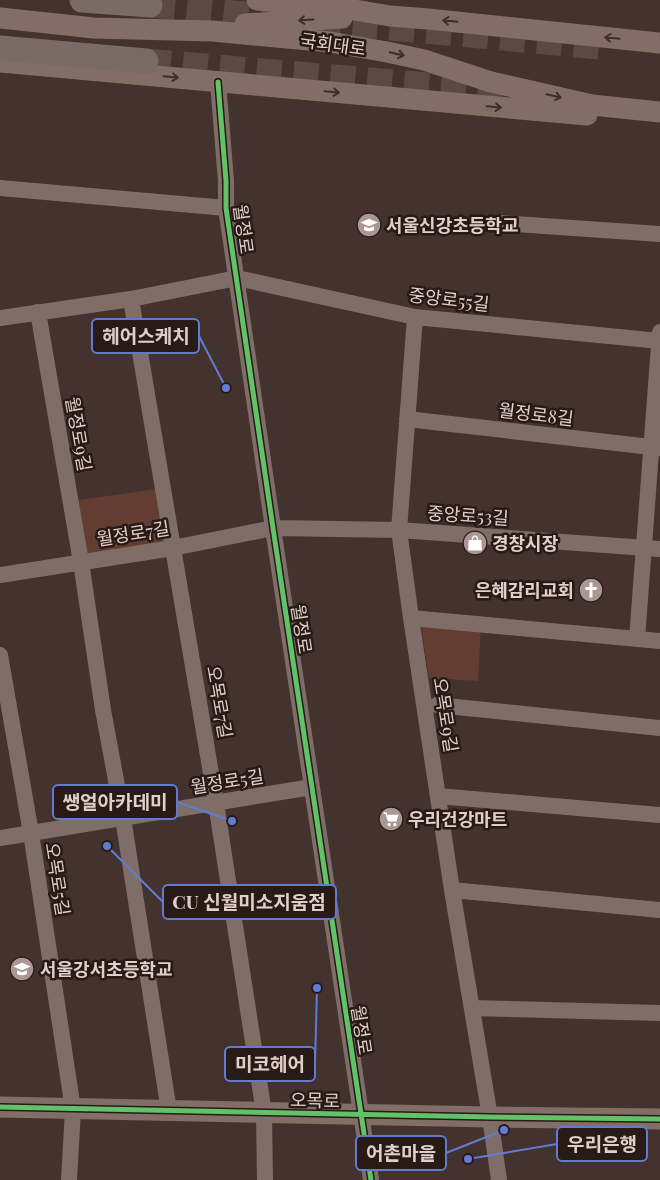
<svg xmlns="http://www.w3.org/2000/svg" width="660" height="1180" font-family="'Playfair Display','Noto Sans KR',serif">
<style>
.green{fill:#633d31}
.lines{fill:none;stroke-linecap:round;stroke-linejoin:round}
.highway-tunnel{stroke:#5b4944;stroke-width:25;stroke-dasharray:25 12;stroke-linecap:butt}
.minor{stroke:#7f6e68;stroke-width:16}
.major{stroke:#826e67;stroke-width:21}
.highway{stroke:#7a6b66;stroke-width:25}
.cycleway-casing{stroke:#281a16;stroke-width:8}
.cycleway{stroke:#61c268;stroke-width:5}
.oneway{stroke:#3e2f2a}
.labels{text-anchor:middle;dominant-baseline:central;stroke-width:5;stroke-linejoin:round;paint-order:stroke}
.street-label{font-size:18px;fill:#e2cec8;stroke:#281a16}
.poi-label{font-size:18px;font-weight:bold;fill:#e2cec8;stroke:#281a16;text-anchor:start}
.leader{fill:none;stroke:#627bd2;stroke-width:2}
.callout-dot{fill:#627bd2;stroke:#281a16;stroke-width:2}
.callout{fill:#281a16;stroke:#627bd2;stroke-width:2}
.callout-label{font-size:19px;text-anchor:middle;font-weight:bold;fill:#e2cec8}
</style>
<rect width="100%" height="100%" fill="#43322d"/>
<!-- green -->
<path class="green" d="M162,488L171,546L82,560L73,501Z
M420,619L481,624L478,681L429,678Z"/>
<g class="lines">
<!-- highway-tunnel -->
<path class="highway-tunnel" d="M150,5L277,17
M316,21L610,48
M146,61L512,92"/>
<!-- minor -->
<path class="minor" d="M218,82L226,181V208L273,528L371,1180
M0,188L226,208
M501,223L660,234
M131,299L216,803L264,1113L265,1180
M38,312L81,562L103,710L123,818L169,1111
M415,317L399,530L411,618L452,890L490,1117L499,1180
M0,318L131,299L237,278L415,317L660,341
M407,419L660,448
M0,575L173,548L273,528L399,530L660,549
M411,618L660,641
M637,639L660,332
M0,655L31,833L73,1109L69,1180
M437,705L660,728
M438,796L660,815
M0,838L312,787
M452,890L660,910
M472,1008L660,1013"/>
<!-- major -->
<path class="major" d="M257,0L330,6L390,16L428,19L660,43
M0,18L94,28L212,31L330,42L387,52L424,60L491,82L592,105L660,112
M245,24L342,18
M0,62L587,115
M0,1107L490,1117L660,1119"/>
<!-- highway -->
<path class="highway" d="M82,0L150,5
M0,48L146,61"/>
<!-- cycleway casing -->
<g class="cycleway-casing">
<path id="cycleway" d="M218,82L226,181V208L273,528L371,1180
M0,1107L490,1117L660,1119"/>
</g>
<!-- cycleway -->
<use href="#cycleway" class="cycleway"/>
</g>
<!-- one-way arrows -->
<defs><path id="oneway-shaft" d="M-6 0H5M1.5-3L5.5 0L1.5 3" fill="none" stroke-width="1.6" stroke-linecap="round" stroke-linejoin="round" transform="scale(1.25)"/></defs>
<g class="oneway">
<use href="#oneway-shaft" transform="translate(306 20) rotate(177)"/>
<use href="#oneway-shaft" transform="translate(450 21) rotate(-174)"/>
<use href="#oneway-shaft" transform="translate(612 38) rotate(-174)"/>
<use href="#oneway-shaft" transform="translate(397 54) rotate(13)"/>
<use href="#oneway-shaft" transform="translate(171 77) rotate(5)"/>
<use href="#oneway-shaft" transform="translate(332 92) rotate(5)"/>
<use href="#oneway-shaft" transform="translate(554 96) rotate(13)"/>
<use href="#oneway-shaft" transform="translate(494 107) rotate(5)"/>
</g>
<!-- icons -->
<defs>
<g id="school-disc" transform="scale(1.25)"><circle r="9.5" fill="#aa9792" stroke="#281a16"/><path d="M0-5L7-2L0 1L-7-2ZM-4 1L0 2.5L4 1V4Q0 6-4 4Z" fill="#fff"/></g>
<g id="shop-disc" transform="scale(1.25)"><circle r="9.5" fill="#aa9792" stroke="#281a16"/><path d="M-5-2.5h2.3a2.7 3.5 0 0 1 5.4 0H5L5.5 6h-11ZM-1.5-2.5h3a1.5 2.3 0 0 0-3 0Z" fill="#fff"/></g>
<g id="church-disc" transform="scale(1.25)"><circle r="9.5" fill="#aa9792" stroke="#281a16"/><path d="M-1.2-6h2.4v3.5h3.3v2.4h-3.3V6h-2.4V-.1h-3.3v-2.4h3.3Z" fill="#fff"/></g>
<g id="supermarket-disc" transform="scale(1.25)"><circle r="9.5" fill="#aa9792" stroke="#281a16"/><path d="M-6-5.5h2.5l.6 2H6L4.5 2H-2.5L-4.4-4H-6ZM-1.5 3.2a1.3 1.3 0 1 0 .1 0ZM3 3.2a1.3 1.3 0 1 0 .1 0Z" fill="#fff"/></g>
</defs>
<g fill-rule="evenodd">
<use href="#school-disc" x="369" y="225"/>
<use href="#shop-disc" x="475" y="543"/>
<use href="#church-disc" x="591" y="590"/>
<use href="#supermarket-disc" x="391" y="819"/>
<use href="#school-disc" x="22" y="969"/>
</g>
<g class="labels">
<!-- street labels -->
<g class="street-label">
<text transform="translate(333 44) rotate(8)">국회대로</text>
<text transform="translate(244 229) rotate(82)">월정로</text>
<text transform="translate(449 299) rotate(7)">중앙로55길</text>
<text transform="translate(536 414) rotate(7)">월정로8길</text>
<text transform="translate(79 434) rotate(80)">월정로9길</text>
<text transform="translate(468 515) rotate(4)">중앙로53길</text>
<text transform="translate(133 533) rotate(-9)">월정로7길</text>
<text transform="translate(302 629) rotate(81)">월정로</text>
<text transform="translate(220 702) rotate(80)">오목로7길</text>
<text transform="translate(446 715) rotate(81)">오목로9길</text>
<text transform="translate(227 781) rotate(-9)">월정로5길</text>
<text transform="translate(58 879) rotate(81)">오목로5길</text>
<text transform="translate(362 1030) rotate(81)">월정로</text>
<text transform="translate(315 1100) rotate(1)">오목로</text>
</g>
<!-- poi labels -->
<g class="poi-label">
<text x="386" y="225">서울신강초등학교</text>
<text x="492" y="543">경창시장</text>
<text x="574" y="590" text-anchor="end">은혜감리교회</text>
<text x="408" y="819">우리건강마트</text>
<text x="40" y="969">서울강서초등학교</text>
</g>
</g>
<!-- callouts -->
<path class="leader" d="M226 388L199 336M232 821L177 802M107 846L163 902M317 988L315 1064M468 1159L557 1144M504 1130L446 1153"/>
<g class="callout-dot">
<circle cx="226" cy="388" r="5"/>
<circle cx="232" cy="821" r="5"/>
<circle cx="107" cy="846" r="5"/>
<circle cx="317" cy="988" r="5"/>
<circle cx="468" cy="1159" r="5"/>
<circle cx="504" cy="1130" r="5"/>
</g>
<g class="callout">
<rect x="92" y="319" width="107" height="34" rx="5"/>
<rect x="53" y="785" width="124" height="34" rx="5"/>
<rect x="163" y="885" width="173" height="34" rx="5"/>
<rect x="225" y="1047" width="90" height="34" rx="5"/>
<rect x="557" y="1127" width="90" height="34" rx="5"/>
<rect x="356" y="1136" width="90" height="34" rx="5"/>
</g>
<g class="callout-label">
<text x="146" y="343">헤어스케치</text>
<text x="115" y="809">쌩얼아카데미</text>
<text x="249" y="909">CU 신월미소지움점</text>
<text x="270" y="1071">미코헤어</text>
<text x="602" y="1151">우리은행</text>
<text x="401" y="1160">어촌마을</text>
</g>
</svg>
